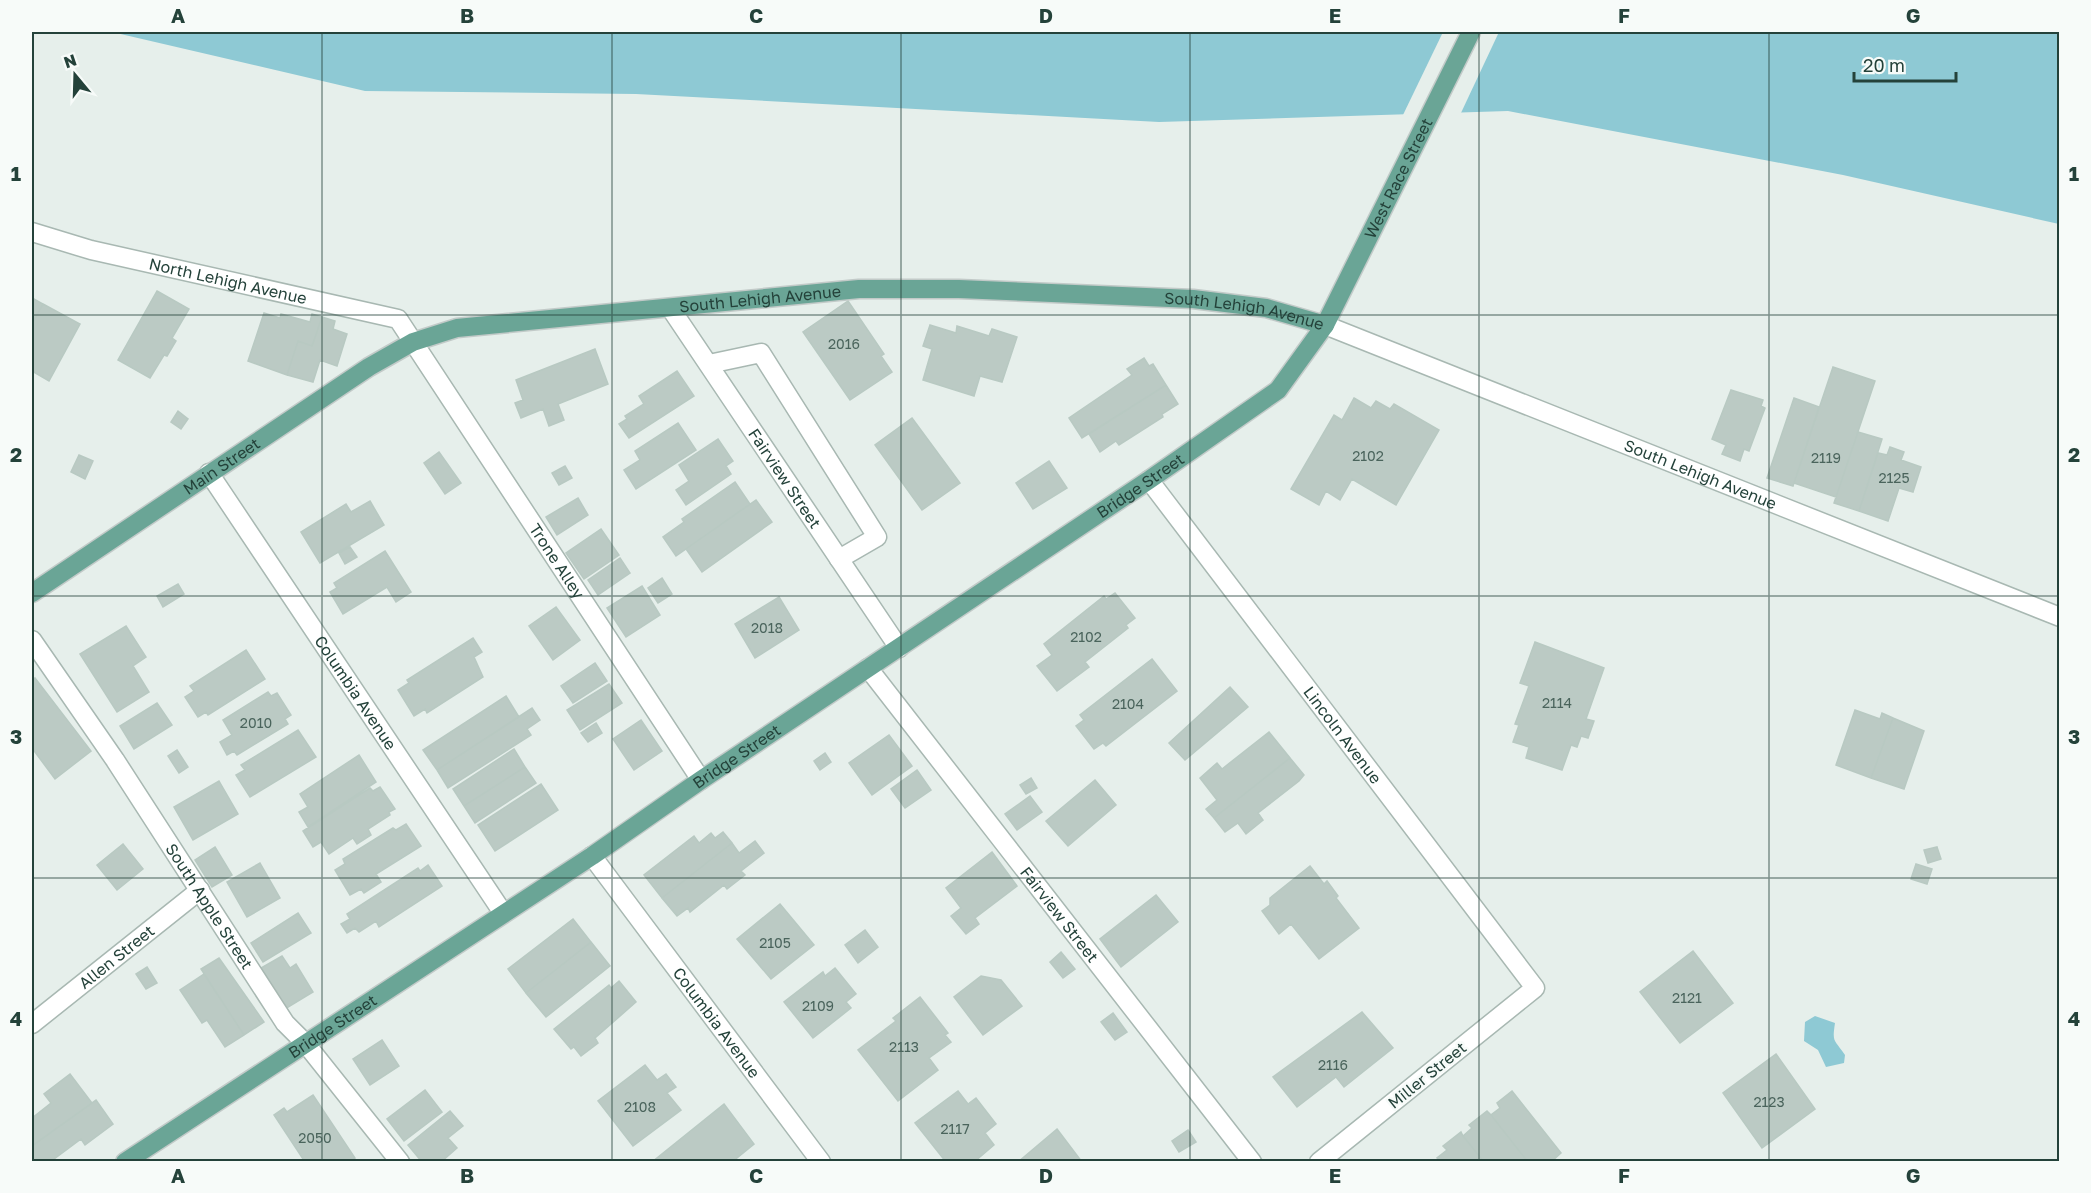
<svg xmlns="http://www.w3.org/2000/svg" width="2091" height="1193" font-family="'Golos Text',sans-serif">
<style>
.water{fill:#8ec9d4}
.pier{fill:#e6efeb}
.building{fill:#bbcac4;stroke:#b8c9c2;stroke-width:1.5}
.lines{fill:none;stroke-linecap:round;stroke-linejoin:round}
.minor-casing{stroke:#a8b8b2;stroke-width:21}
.major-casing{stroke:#c2cac8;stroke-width:21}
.minor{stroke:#fff;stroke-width:18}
.major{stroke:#6aa596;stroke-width:18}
.grid{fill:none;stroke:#24423a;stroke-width:1.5;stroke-opacity:0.55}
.labels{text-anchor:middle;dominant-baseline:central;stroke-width:5;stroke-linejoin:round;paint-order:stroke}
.number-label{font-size:14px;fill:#4a645c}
.street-label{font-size:16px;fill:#24423a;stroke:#f7fbf9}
.neatline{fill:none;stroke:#24423a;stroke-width:2}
.grid-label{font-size:20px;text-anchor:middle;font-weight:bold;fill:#24423a}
</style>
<rect width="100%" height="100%" fill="#e6efeb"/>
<!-- water -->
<path class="water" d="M112,32H2059V224L1843,175L1508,111L1159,122L636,94L365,91Z
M1815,1016L1835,1023C1832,1043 1834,1039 1845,1055L1844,1063L1826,1067L1818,1050L1804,1041L1805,1022Z"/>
<!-- pier -->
<path class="pier" d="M1443,32H1499L1460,115L1402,117Z"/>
<!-- building -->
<path class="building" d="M157,291L189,309L172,338L176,341L167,356L164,355L150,378L118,360Z
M32,298L43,304L32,324Z
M848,301L884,354L881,356L892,372L850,400L803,332Z
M43,304L80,324L49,381L32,371V324Z
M264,313L280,318L281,314L310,322L312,314L322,317L312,346L298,341L287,375L248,361Z
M322,317L335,321L333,329L347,334L337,366L320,360L313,382L287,375L298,341L312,346Z
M930,325L956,333L957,326L989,336L992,329L1017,337L1002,382L980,376L974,396L923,380L932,349L923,346Z
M595,349L608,384L558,404L564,420L549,426L543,409L521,418L515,403L523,400L516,380Z
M1144,358L1149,366L1153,364L1166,385L1082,438L1069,418L1132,375L1127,369Z
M1833,367L1875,381L1836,497L1794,483Z
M677,371L694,396L629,438L619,424L627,419L625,416L644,404L639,396Z
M1166,385L1178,404L1162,414L1163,417L1119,445L1116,441L1100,452L1089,434Z
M1731,390L1763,400L1761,406L1765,408L1749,451L1744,449L1740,461L1722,454L1726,445L1712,439Z
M1354,398L1371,408L1376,401L1390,409L1394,404L1439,430L1396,505L1352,479L1340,500L1326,491L1319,505L1291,489L1334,415L1342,420Z
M1794,398L1819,407L1793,486L1767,478Z
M178,411L188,419L181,429L171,422Z
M912,418L960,483L922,510L875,445Z
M678,423L696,450L636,489L624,470L640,460L635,451Z
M1858,432L1882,439L1859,511L1834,503Z
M718,439L733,461L726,466L731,474L686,505L676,490L689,481L679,465Z
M1890,447L1904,452L1901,460L1921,467L1913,492L1899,488L1888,521L1859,511L1878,453L1887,455Z
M439,452L461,483L445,494L424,463Z
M79,455L93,461L85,479L71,472Z
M1049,461L1067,488L1033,509L1016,483Z
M565,466L572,478L559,485L552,473Z
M735,482L750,504L676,556L663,537L684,522L682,519Z
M578,498L588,515L557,535L546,517Z
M756,500L772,522L702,572L686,549Z
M370,501L384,525L320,563L301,532L346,504L351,512Z
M601,529L619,555L584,579L566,553Z
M350,547L357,557L345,564L339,553Z
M385,551L411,592L396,602L387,587L343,614L330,592L337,588L334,583Z
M620,558L630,573L598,595L588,580Z
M662,578L672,594L658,603L648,588Z
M178,584L184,594L163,607L157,596Z
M642,586L660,615L626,637L607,608Z
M1115,593L1135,618L1126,625L1128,628L1085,662L1089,667L1057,691L1037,666L1052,655L1044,644L1104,596L1106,599Z
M779,597L799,630L755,658L735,624Z
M556,607L580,640L553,660L529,626Z
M126,626L146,657L133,666L149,692L117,712L80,654Z
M473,638L482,652L474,657L483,677L427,713L425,709L414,716L398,690L409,683L407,680Z
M1535,642L1604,668L1586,719L1594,721L1588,738L1581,736L1577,747L1571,745L1562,770L1526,758L1529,747L1513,742L1519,725L1515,724L1529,686L1520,683Z
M246,650L265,679L208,715L206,712L198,717L185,697L194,691L190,686Z
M1152,659L1177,691L1106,746L1103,743L1094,749L1076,726L1084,720L1080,715Z
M595,663L607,681L573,703L561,686Z
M35,678L91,751L55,779L32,748V681Z
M609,684L622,703L580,730L567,710Z
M1230,687L1248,707L1185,760L1169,743Z
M268,692L271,696L277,693L291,715L285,719L288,724L237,755L234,751L227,755L220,742L232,735L223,720Z
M506,696L519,717L437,770L423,750Z
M157,703L172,725L134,749L120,726Z
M532,708L540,720L527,729L531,735L448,788L437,770Z
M1855,710L1880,719L1882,713L1893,718L1871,778L1836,765Z
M1893,718L1924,731L1904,789L1871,778Z
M641,720L662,751L634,770L613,739Z
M596,723L602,733L588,742L581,733Z
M298,730L316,757L250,797L236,775L245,770L241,765Z
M1269,732L1290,758L1214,818L1206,809L1217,800L1200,778L1217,763L1222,769Z
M889,735L912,766L872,795L849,763Z
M514,749L525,767L464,806L453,789Z
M177,750L188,767L179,773L168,756Z
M825,753L831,762L820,770L814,761Z
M359,755L376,782L308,827L299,812L308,807L300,794Z
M1290,758L1304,775L1299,781L1258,813L1263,820L1246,834L1238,823L1225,832L1214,818Z
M525,767L536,783L475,823L464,806Z
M917,770L931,790L905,808L891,789Z
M1031,778L1037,788L1026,794L1020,785Z
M1095,780L1116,805L1068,846L1046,821Z
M219,781L238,814L193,840L174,807Z
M541,784L558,810L495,851L478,825Z
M380,787L395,809L389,812L390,815L368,829L371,835L357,844L353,838L329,854L321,842L313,847L303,831L370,788L373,791Z
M1030,796L1042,812L1017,830L1005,814Z
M406,824L421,846L376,874L381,882L364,893L361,889L350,895L335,870L345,864L343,859L393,828L396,830Z
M723,832L732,843L662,898L644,875L694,836L699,843L711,833L715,838Z
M755,841L764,853L741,871L745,875L727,889L724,885L690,912L688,908L677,916L662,898L732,843L739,853Z
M123,844L143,869L117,890L97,865Z
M215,847L232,875L212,887L195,860Z
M1937,847L1941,859L1928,863L1924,850Z
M992,852L1017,886L975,918L979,924L966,934L951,916L961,908L946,888Z
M260,863L280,898L247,917L227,882Z
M1916,864L1932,869L1927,884L1911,879Z
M428,865L442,886L379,927L376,921L359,932L355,928L347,933L341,924L350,919L347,914L418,868L420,871Z
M1310,866L1324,884L1327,881L1338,896L1336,898L1359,928L1319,959L1291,924L1279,934L1262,911L1270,905V898Z
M1156,895L1178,922L1121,967L1100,939Z
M780,904L814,945L771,979L737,939Z
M298,913L311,933L263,962L251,943Z
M573,919L591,942L526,993L508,969Z
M865,930L878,947L858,963L845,945Z
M591,942L610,966L546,1017L526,993Z
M1693,951L1733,1003L1680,1043L1640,992Z
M1061,952L1075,969L1063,978L1050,962Z
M282,956L290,968L296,964L313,992L285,1009L261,968Z
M219,958L264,1022L244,1035L201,969Z
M147,967L157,983L146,989L136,974Z
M835,968L856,994L846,1002L851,1008L813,1038L784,1002L823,972L825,976Z
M204,974L244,1035L225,1047L207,1020L202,1023L180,990Z
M981,976L1001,980L1022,1006L983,1035L954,997Z
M619,981L636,1002L595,1038L598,1043L581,1056L574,1047L571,1049L554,1029L609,985L611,988Z
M920,997L948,1033L945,1035L951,1042L929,1058L938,1070L898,1101L858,1050L896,1021L893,1018Z
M1362,1012L1393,1048L1344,1087L1336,1077L1297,1107L1273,1077Z
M1113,1013L1127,1032L1115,1040L1101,1022Z
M382,1040L399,1066L370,1085L353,1059Z
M1776,1054L1815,1109L1762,1148L1723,1093Z
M645,1065L657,1080L666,1074L676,1087L667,1093L681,1110L633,1146L598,1101Z
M70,1074L92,1103L32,1146V1118L51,1103L44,1094Z
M425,1090L442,1112L404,1141L387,1119Z
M958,1091L968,1104L976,1098L996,1124L985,1133L994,1145L974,1162H946L915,1123Z
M1512,1091L1561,1153L1551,1162H1528L1491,1115L1500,1108L1497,1103Z
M313,1095L355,1158L350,1162H305L274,1115L284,1108L287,1112Z
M96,1100L113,1124L85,1145L81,1139L50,1162H32V1146Z
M724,1104L754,1144L732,1162H652Z
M450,1111L463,1126L448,1138L457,1148L441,1162H422L408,1145Z
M1487,1111L1491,1115L1528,1162H1484L1463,1136L1472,1128L1469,1125Z
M1057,1129L1082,1162H1018Z
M1188,1130L1196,1142L1179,1152L1172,1141Z
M1461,1132L1463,1136L1484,1162H1440L1437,1158L1447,1150L1443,1146Z"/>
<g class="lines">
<!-- minor casing -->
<g class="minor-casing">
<g id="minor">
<path id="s1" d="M32,232L91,250L398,319L701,780"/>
<path id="s2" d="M671,309L899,648"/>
<path id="s3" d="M1325,325L2060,617"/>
<path d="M709,364L761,353L877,537L839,559"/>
<path id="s4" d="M209,473L503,913"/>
<path id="s5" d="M1149,480L1535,988L1319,1162"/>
<path id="s6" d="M32,640L115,760L285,1023L306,1044L400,1162"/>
<path id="s7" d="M868,668L1252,1162"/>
<path id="s8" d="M592,856L821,1162"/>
<path id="s9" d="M32,1024L200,890"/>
</g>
</g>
<!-- major casing -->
<g class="major-casing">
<g id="major">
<path id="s10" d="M32,593L369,367L413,342L457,328L859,289H959L1193,299L1266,308L1325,325"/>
<path id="s11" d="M125,1162L592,856L701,780L1149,480L1278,390L1325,325L1471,32"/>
</g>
</g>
<!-- minor -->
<use href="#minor" class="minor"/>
<!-- major -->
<use href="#major" class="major"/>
</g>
<!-- grid -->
<path class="grid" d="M322,32V1162M612,32V1162M901,32V1162M1190,32V1162M1479,32V1162M1769,32V1162M32,315H2060M32,596H2060M32,878H2060"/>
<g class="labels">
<!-- number labels -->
<g class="number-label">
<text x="844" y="343">2016</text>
<text x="1368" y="455">2102</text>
<text x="1826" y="457">2119</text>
<text x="1894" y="477">2125</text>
<text x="767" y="627">2018</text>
<text x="1086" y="636">2102</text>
<text x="1557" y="702">2114</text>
<text x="1128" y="703">2104</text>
<text x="256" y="722">2010</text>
<text x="775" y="942">2105</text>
<text x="1687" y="997">2121</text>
<text x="818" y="1005">2109</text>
<text x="904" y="1046">2113</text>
<text x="1333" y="1064">2116</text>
<text x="1769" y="1101">2123</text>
<text x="640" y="1106">2108</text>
<text x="955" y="1128">2117</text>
<text x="315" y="1137">2050</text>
</g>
<!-- street labels -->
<g class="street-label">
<text stroke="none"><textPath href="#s11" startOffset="1632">West Race Street</textPath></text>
<text stroke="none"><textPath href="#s1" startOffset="202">North Lehigh Avenue</textPath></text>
<text stroke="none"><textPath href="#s10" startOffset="807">South Lehigh Avenue</textPath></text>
<text stroke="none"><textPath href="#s10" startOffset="1293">South Lehigh Avenue</textPath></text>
<text stroke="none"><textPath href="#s10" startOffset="228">Main Street</textPath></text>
<text stroke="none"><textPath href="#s3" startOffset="404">South Lehigh Avenue</textPath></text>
<text stroke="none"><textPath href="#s2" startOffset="204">Fairview Street</textPath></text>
<text stroke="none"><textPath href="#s11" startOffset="1220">Bridge Street</textPath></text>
<text stroke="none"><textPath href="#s1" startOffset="666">Trone Alley</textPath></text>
<text stroke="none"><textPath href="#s4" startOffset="264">Columbia Avenue</textPath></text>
<text stroke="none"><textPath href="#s5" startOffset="320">Lincoln Avenue</textPath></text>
<text stroke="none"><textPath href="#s11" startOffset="734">Bridge Street</textPath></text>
<text stroke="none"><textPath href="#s6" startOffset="320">South Apple Street</textPath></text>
<text stroke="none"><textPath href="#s7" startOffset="312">Fairview Street</textPath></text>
<text stroke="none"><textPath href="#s9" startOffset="108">Allen Street</textPath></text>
<text stroke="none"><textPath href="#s8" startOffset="208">Columbia Avenue</textPath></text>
<text stroke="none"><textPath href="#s11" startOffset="248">Bridge Street</textPath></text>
<text transform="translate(1427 1075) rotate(-39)">Miller Street</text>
</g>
</g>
<!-- border -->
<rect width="2091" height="1193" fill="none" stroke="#f7fbf9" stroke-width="66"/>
<!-- north arrow -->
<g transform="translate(75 75) rotate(341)" stroke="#f7fbf9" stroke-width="4.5" paint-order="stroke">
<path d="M0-4.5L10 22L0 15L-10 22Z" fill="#24423a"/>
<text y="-9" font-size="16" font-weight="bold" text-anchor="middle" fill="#24423a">N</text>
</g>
<!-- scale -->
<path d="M1854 72v9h102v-9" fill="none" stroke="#24423a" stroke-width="3"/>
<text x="1863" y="72" font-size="18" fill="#24423a" stroke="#f7fbf9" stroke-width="4.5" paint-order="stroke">20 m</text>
<rect x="33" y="33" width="2025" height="1127" class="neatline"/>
<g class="grid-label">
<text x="178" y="23">A</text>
<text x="467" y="23">B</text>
<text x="756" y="23">C</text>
<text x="1046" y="23">D</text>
<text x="1335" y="23">E</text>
<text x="1624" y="23">F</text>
<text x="1913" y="23">G</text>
<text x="16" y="181">1</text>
<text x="2074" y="181">1</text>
<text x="16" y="462">2</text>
<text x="2074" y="462">2</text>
<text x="16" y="744">3</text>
<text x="2074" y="744">3</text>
<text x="16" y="1026">4</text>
<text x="2074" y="1026">4</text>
<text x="178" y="1183">A</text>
<text x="467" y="1183">B</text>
<text x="756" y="1183">C</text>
<text x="1046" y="1183">D</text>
<text x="1335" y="1183">E</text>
<text x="1624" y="1183">F</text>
<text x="1913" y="1183">G</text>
</g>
</svg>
